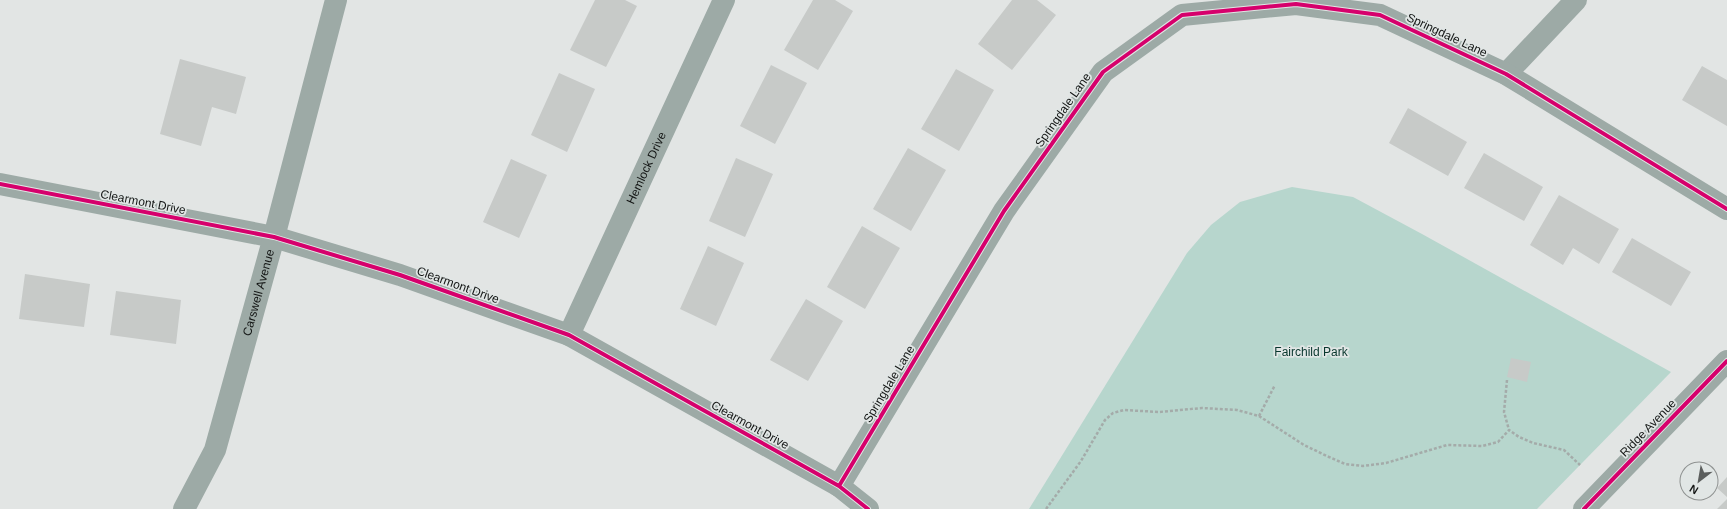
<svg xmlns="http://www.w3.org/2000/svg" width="1727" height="509" font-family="Helvetica,sans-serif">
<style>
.green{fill:#b7d6cd}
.building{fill:#c7cac8}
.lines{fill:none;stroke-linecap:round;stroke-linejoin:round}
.path{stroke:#a4aba9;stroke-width:2.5;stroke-dasharray:3 2;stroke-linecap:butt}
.street{stroke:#9daaa6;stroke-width:22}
.cycleway-casing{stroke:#e1e6e5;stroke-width:6}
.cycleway{stroke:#d6006c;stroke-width:4}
.labels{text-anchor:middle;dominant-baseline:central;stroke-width:3.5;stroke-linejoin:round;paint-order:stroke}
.street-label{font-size:12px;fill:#131514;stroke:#e1e6e5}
.park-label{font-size:12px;fill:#09372e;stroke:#e1e6e5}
</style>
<rect width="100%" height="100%" fill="#e2e5e4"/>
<!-- green -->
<path class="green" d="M1292,187L1353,197L1422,234L1671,372L1537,509H1029L1187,253L1211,225L1240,202Z"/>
<!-- building -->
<path class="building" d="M595,0H625L637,6L606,67L570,50Z
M813,0H835L853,11L818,70L784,50Z
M1012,0H1037L1056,15L1012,70L978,44Z
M180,59L246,77L236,114L212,107L201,146L160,134Z
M771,65L807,83L775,144L740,126Z
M1702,66L1727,80V126L1682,100Z
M956,69L994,90L959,151L921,129Z
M559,73L595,89L567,152L531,135Z
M1408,108L1467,142L1448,176L1389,143Z
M908,148L946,170L911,231L873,209Z
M1484,153L1543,187L1524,221L1464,188Z
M736,158L773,174L745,237L709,221Z
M511,159L547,175L519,238L483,222Z
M1559,195L1619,229L1599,264L1573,248L1563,265L1530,245Z
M862,226L900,248L865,309L827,287Z
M1632,238L1691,272L1671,306L1612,272Z
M708,246L744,263L716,326L680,309Z
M25,274L90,284L84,327L19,319Z
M116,291L181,300L176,344L110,335Z
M806,299L843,321L808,381L770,360Z
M1511,358L1531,362L1527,382L1507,377Z
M1727,477V497L1717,488Z
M1727,499V509H1717Z"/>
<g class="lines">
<!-- path -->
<path class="path" d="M1507,380L1504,412L1509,430
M1259,416L1275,385
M1046,509L1081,461L1105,420L1113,413L1124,410L1159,412L1202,408L1237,410L1259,416L1304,445L1329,457L1345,464L1363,466L1386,463L1447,445L1482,446L1498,442L1509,430L1519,437L1533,443L1564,450L1580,465"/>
<!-- street -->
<g class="street">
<path d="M1506,74L1576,0"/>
<path d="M0,184L274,237L400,275L569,335L839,486L868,509"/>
<path id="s1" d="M569,335L724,0"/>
<path d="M839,486L1004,211L1103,72L1182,15L1296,4L1380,15L1506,74L1727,209"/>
<path id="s2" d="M184,509L215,450L274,237L336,0"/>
<path d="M1584,509L1727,361"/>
</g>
<!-- cycleway casing -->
<g class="cycleway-casing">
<path id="cycleway" d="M0,184L274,237L400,275L569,335L839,486L868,509
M839,486L1004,211L1103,72L1182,15L1296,4L1380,15L1506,74L1727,209
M1584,509L1727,361"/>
</g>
<!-- cycleway -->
<use href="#cycleway" class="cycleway"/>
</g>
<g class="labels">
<!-- street labels -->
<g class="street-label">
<text transform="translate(1447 35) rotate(25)">Springdale Lane</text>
<text transform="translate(1063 110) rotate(-55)">Springdale Lane</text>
<text stroke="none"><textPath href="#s1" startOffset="184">Hemlock Drive</textPath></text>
<text transform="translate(143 202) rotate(11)">Clearmont Drive</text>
<text transform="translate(458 285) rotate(20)">Clearmont Drive</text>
<text stroke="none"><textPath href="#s2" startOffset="230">Carswell Avenue</textPath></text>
<text transform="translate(889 384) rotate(-59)">Springdale Lane</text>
<text transform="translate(750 425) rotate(29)">Clearmont Drive</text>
<text transform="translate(1648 428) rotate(-46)">Ridge Avenue</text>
</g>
<!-- park labels -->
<g class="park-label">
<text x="1311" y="352">Fairchild Park</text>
</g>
</g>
<!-- north arrow -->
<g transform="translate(1699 481) rotate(211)"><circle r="19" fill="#e1e6e5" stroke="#8f9291"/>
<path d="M0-3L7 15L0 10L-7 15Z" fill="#5b5e5d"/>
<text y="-6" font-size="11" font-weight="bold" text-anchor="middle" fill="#131514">N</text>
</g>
</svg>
